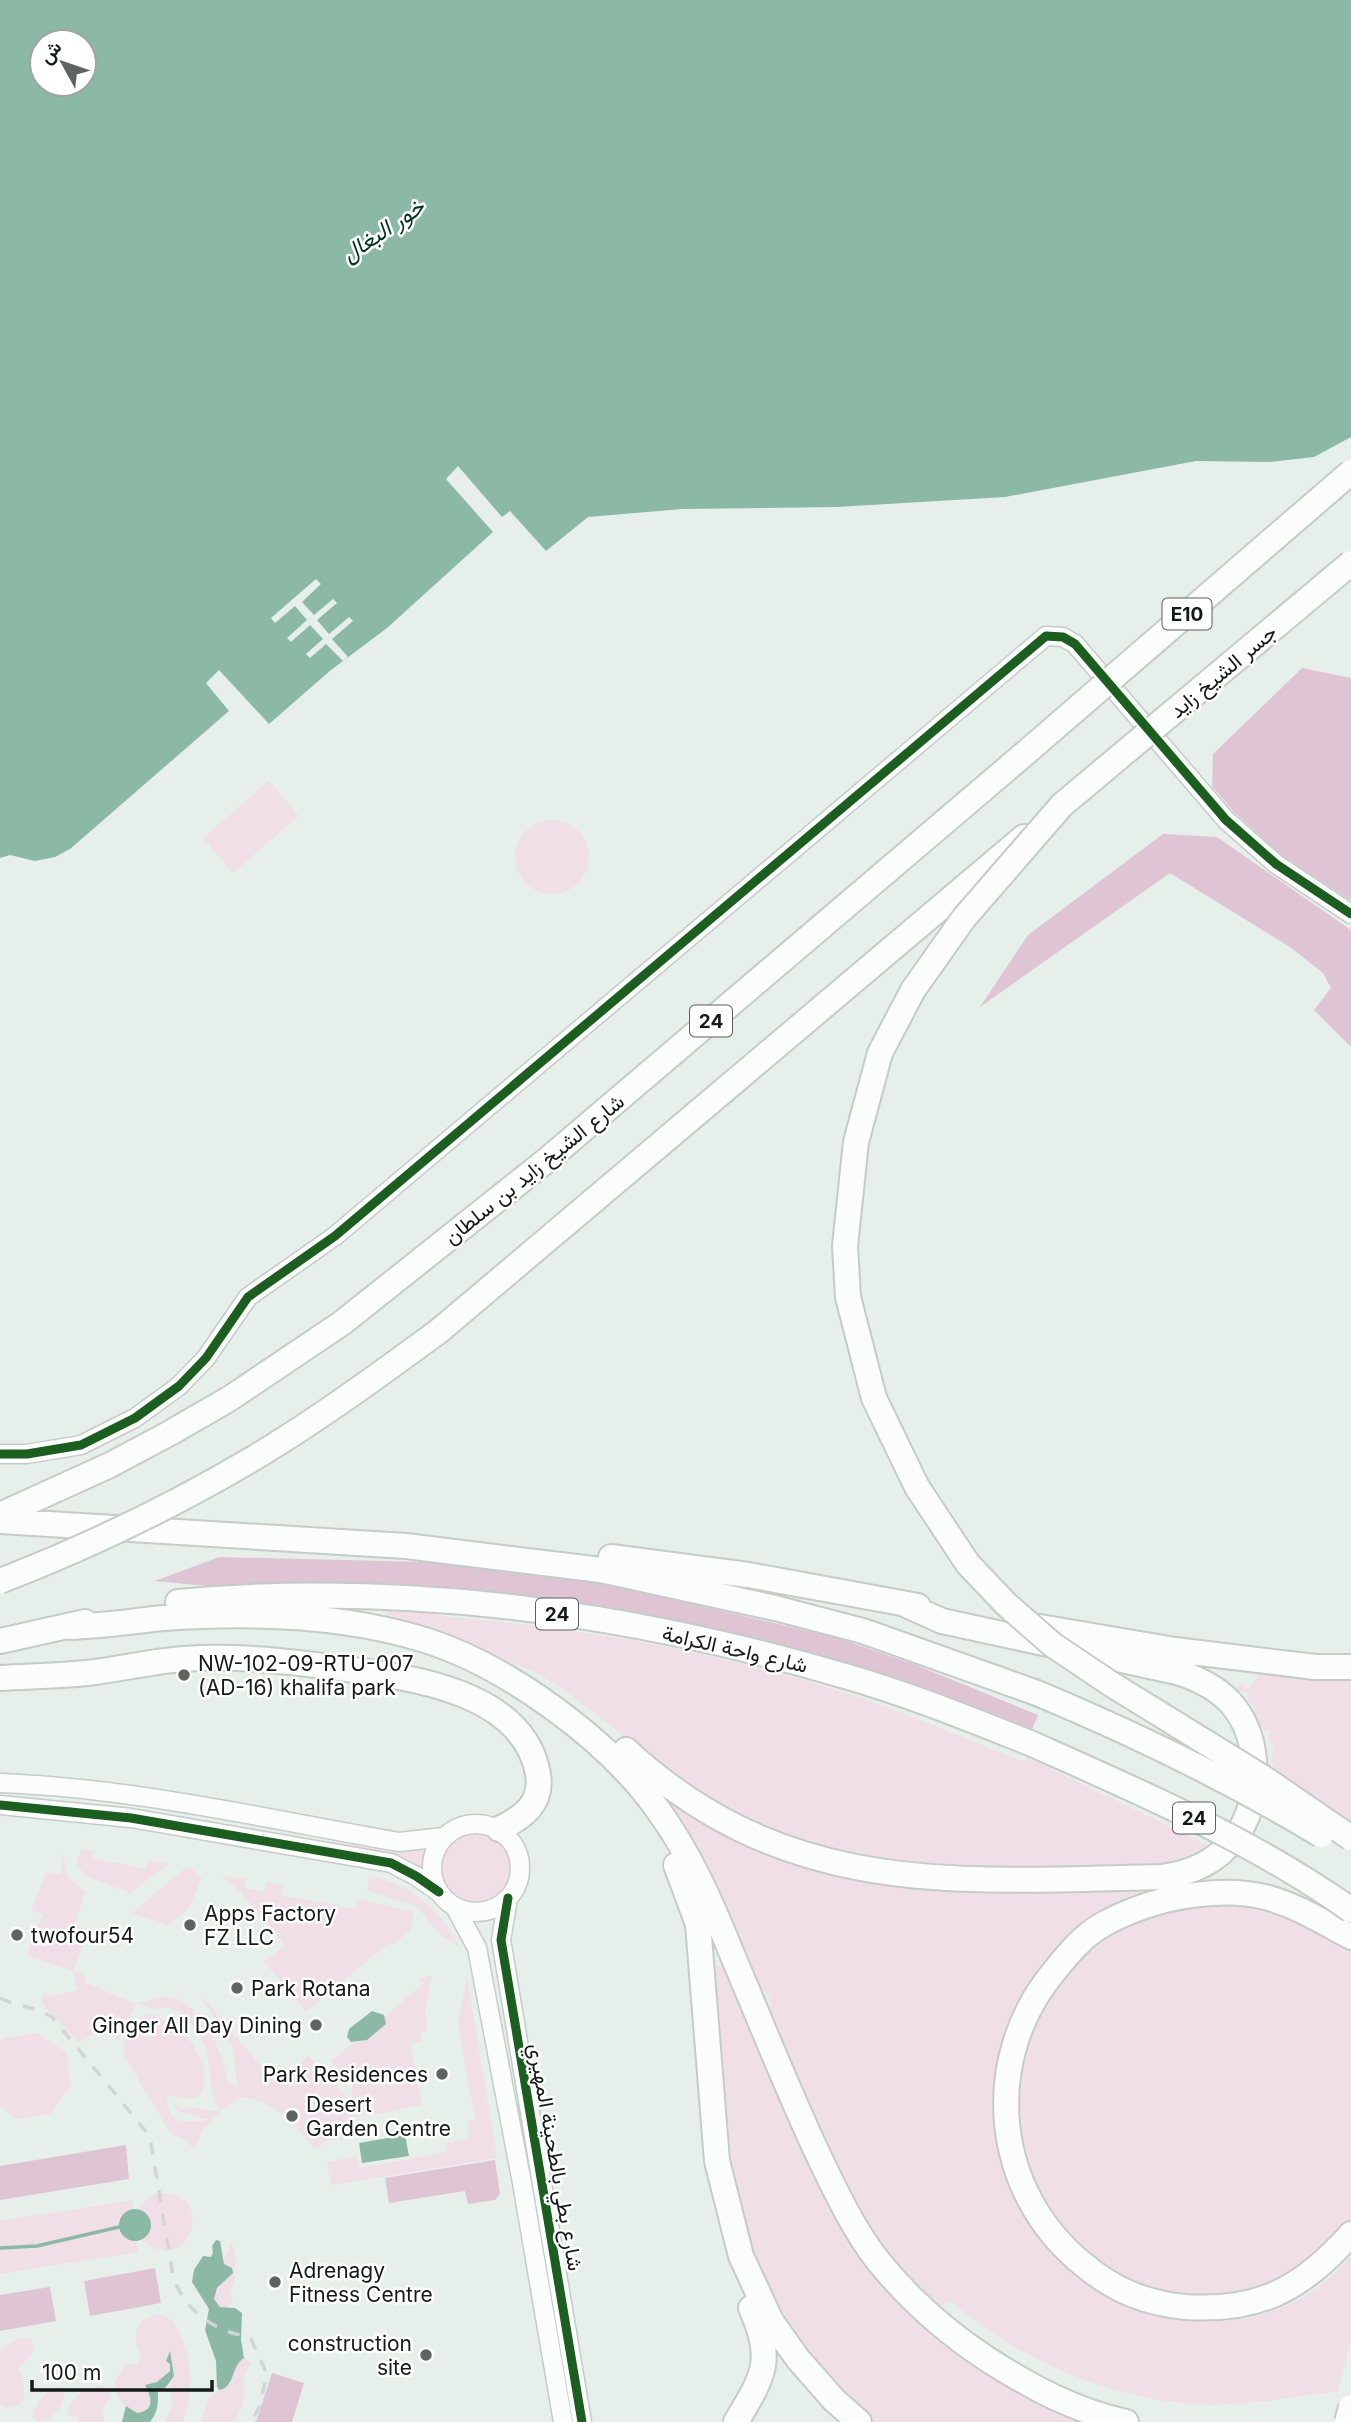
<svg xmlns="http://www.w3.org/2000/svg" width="1351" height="2422" font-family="Inter,Vazirmatn,sans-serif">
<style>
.green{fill:#f1dfe8}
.forest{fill:#dfc5d3}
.water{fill:#8cb9a5;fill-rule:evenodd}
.pier{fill:#e6efea}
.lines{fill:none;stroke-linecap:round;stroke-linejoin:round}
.stream{stroke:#8cb9a5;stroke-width:3.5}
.minor-casing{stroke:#c5ccc8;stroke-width:21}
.highway-casing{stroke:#c5ccc8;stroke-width:28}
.minor{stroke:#fbfdfc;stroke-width:18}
.highway{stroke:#fbfdfc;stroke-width:24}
.rail{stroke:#d2d5d3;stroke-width:3.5;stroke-dasharray:12 12;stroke-linecap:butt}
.highway-bridge-casing{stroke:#c5ccc8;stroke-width:28;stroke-linecap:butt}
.highway-bridge{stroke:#fbfdfc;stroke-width:24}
.cycleway-casing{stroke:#fff;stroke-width:13}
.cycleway{stroke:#1b5e20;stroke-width:9}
.poi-dot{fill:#5e6561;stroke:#fff;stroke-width:2.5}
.labels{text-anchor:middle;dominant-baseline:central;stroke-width:5;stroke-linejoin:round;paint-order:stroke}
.shield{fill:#fff;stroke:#5a5f5d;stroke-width:2}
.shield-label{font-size:19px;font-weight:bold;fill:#141a17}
.street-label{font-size:21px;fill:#141a17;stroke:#fff}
.poi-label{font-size:21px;fill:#141a17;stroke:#fff;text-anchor:start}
.water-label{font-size:23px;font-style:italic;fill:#003321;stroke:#fff}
</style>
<rect width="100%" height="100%" fill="#e6efea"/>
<!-- green -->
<path class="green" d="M269,781L299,816L233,873L203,838Z
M515 857a37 37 0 1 1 74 0a37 37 0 1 1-74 0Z
M388,1610L437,1613L439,1616C580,1627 726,1653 861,1698C916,1717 970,1741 1025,1762L1027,1757L1215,1849L1192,1864L990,1872L836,1855L726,1815L560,1687L536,1673L454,1637L387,1618Z
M1259,1675L1331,1679L1351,1678V1823L1276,1771C1270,1762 1271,1756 1274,1747L1268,1738L1270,1731C1257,1728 1259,1721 1251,1712L1257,1707L1249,1703L1247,1693L1234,1689L1240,1683L1249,1689Z
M659,1795C736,1841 801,1871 891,1884L1165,1887L1132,1898L1044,1965L1023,1996L1013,2187L1150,2313C1223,2333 1301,2317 1351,2256V2338L1338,2391C1304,2395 1270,2402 1236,2404C1166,2409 1091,2388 1029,2355C1001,2340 975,2320 949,2301L942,2307L891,2258L850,2200L766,2010L771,2011L769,1995L755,1984Z
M437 1867a39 39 0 1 1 78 0a39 39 0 1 1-78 0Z
M333,1837L401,1850L427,1849L422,1869L400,1858L332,1846Z
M63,1849C65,1868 67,1883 86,1891L74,1925L88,1930L74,1971L84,1975L86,1983C95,1986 130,2003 137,2003C147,2003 154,1995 169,1997C202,2001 223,2053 228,2082L237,2085L233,2047L198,1992L275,2083L309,2056L350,2101L353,2086L331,2061L353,2043L367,2040L386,2024L384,2017L423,1984L418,1978L432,1976L425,2013L428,2030L420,2032L422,2041L410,2044L422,2105L348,2119L351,2136L324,2142L317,2149C309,2145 306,2138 301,2132C286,2112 266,2101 242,2097C219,2109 203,2125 194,2150L187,2141L171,2134L123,2054L128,2023L133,2024L149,2013C166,2020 182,2029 193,2045C212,2073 211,2113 167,2094C168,2126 182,2123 209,2120L179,2112L172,2103L181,2109L185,2107L219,2111C216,2102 213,2094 211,2085C209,2077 211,2070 209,2063C205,2040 190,2016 168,2007L154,2009L137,2003L118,2041L110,2023L79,2043L41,2003L44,1993L52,1996L78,1990L73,1971L26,1955L43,1915L31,1910L46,1873L61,1874Z
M81,1849L93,1851L92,1858L146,1869L148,1860L168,1864L130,1893L86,1876L77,1865Z
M191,1868L202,1878L189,1908L168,1926L132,1913L184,1869Z
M220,1876L246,1879L244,1888L264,1892L266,1882L283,1886L281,1895L355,1909L358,1899L414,1912L410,1930L393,1945L390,1942L306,2012L264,1962L285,1945L240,1891Z
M370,1876C409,1884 442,1909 459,1946L442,1937L416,1906L367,1890Z
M1227,1903L1263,1908L1303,1922L1351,1949V2218L1334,2241L1278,2283L1227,2297L1161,2295L1115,2275L1063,2231L1032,2182L1017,2127L1019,2072L1035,2020L1074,1963L1101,1940L1134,1921L1171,1909Z
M721,1965C742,2013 763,2062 785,2110C828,2211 864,2288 956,2354C998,2385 1045,2403 1093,2422H873L845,2397L810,2355L779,2308L752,2258L729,2178L711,1968Z
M467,1978L497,2158L331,2185L327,2162L357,2156L360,2168L447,2152L446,2143L470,2139L467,2121L475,2119L458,2024Z
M37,2033L66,2052L71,2086L50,2114L17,2119L0,2106V2042L3,2038Z
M159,2193C219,2191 190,2281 142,2240L148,2236V2215L138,2209L149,2197Z
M132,2200L133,2209L121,2217L134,2241H137L138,2252L0,2274V2221Z
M232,2242L236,2260L234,2283L229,2294L234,2301L224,2308L215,2302V2291L229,2278L232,2268L225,2265L223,2261Z
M157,2314L169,2318L174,2323C192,2354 195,2388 183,2422H163C172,2411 174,2401 169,2388L174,2376L170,2364C170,2378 157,2382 145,2385L152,2399L146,2411L132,2412C111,2395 109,2382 128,2363L137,2365L141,2355L136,2344V2331L142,2320Z
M19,2338H31L34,2349L27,2360L18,2368L22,2375L25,2396L19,2405L8,2408L0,2404V2349Z
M244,2358L251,2363L243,2376C247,2395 244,2406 234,2422H200L209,2397L231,2383L236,2365Z
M59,2386L65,2390C63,2406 54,2421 38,2422L33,2415C36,2400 46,2392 59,2386Z
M102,2386L107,2387C115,2397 107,2401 102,2410L105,2422H77L78,2419L68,2414C68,2397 86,2388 102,2386Z"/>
<!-- forest -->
<path class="forest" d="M1302,668L1351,678V901L1282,856L1234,812L1212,786L1213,754Z
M1163,834L1217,837L1351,930V1047L1314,1010L1331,988L1323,973L1290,947L1170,873L980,1007L1028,935Z
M219,1557L425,1562L513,1569L615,1586L838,1638L916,1665L1038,1715L1026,1744L852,1675L554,1605L271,1584L218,1587L155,1581Z
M126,2145L129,2179L0,2200V2166Z
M495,2160L500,2194L495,2200L468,2204L465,2191L389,2203L385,2178Z
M155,2268L161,2303L90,2316L84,2281Z
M50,2287L56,2321L0,2331V2295Z
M272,2373L304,2383L292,2422H256Z"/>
<!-- water -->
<path class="water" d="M0,0H1351V437L1314,457L1270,462L1196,461L1005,497L837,507L682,509L588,517L546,551L510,511L502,517L458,466L446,479L493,532L387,628L331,670L269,724L219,670L206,683L229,711L70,849L55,857L35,861L10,855L0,858ZM42,42H84V84H42Z
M372,2011L384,2015L386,2024L367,2040L351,2042L347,2037L349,2029Z
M405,2135L409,2156L362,2163L359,2143Z
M119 2225a16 16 0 1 1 32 0a16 16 0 1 1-32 0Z
M216,2240L220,2241L224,2264L232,2268L233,2273L217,2288L214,2299L220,2307L235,2308L242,2313L241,2340L244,2358C230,2367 236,2387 219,2390L217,2387L216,2361L205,2330L209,2309L192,2282L194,2270L203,2256L211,2257L213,2253L212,2246Z
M170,2351L174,2376L166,2387L158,2391C158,2403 158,2412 150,2422H122L126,2406L137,2413C155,2411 152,2397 145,2385L157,2382L170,2371V2364L166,2361Z"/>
<!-- pier -->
<path class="pier" d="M316,579L321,584L302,602L314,615L333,599L337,603L317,620L329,634L349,617L353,621L332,639L348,657L343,661L326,644L310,658L306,654L323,639L310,625L291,642L287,638L307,620L295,606L275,623L271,618Z"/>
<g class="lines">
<!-- stream -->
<path class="stream" d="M0,2248L37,2246L119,2227"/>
<!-- minor casing -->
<g class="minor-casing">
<path id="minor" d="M0,1454H27L81,1445L135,1418L179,1386L206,1358L248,1297L335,1236L1046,636L1063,637L1075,644L1226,820L1276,864L1351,914
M0,1783C134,1788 267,1819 399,1842L444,1837
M0,1805L131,1818L391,1863L416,1876L439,1892
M432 1868a44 44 0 1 1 88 0a44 44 0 1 1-88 0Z
M508,1898L501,1940L582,2422
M455,1907L477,1948L522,2183L563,2422"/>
</g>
<!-- highway casing -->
<g class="highway-casing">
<path id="highway" d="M439,1331L1024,837
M0,1515L110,1465L170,1433L229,1399L342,1323L547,1160L1022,756
M0,1521L406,1546L601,1570L775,1608L863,1631L1037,1693
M611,1557L748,1575L918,1606
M178,1602C402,1581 630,1613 845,1676C908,1694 969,1719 1030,1743
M70,1627C102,1626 133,1621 164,1618C250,1612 342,1614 425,1640C507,1666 608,1739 658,1810C691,1855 713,1907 734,1959C764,2029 791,2099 824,2167C840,2200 856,2233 879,2262C910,2300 946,2332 987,2359C1031,2387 1075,2411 1126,2422
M1040,1627L1175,1650L1315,1667H1351
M0,1641L85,1622
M0,1678C32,1676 64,1676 95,1672C125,1668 154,1661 184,1659C233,1655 284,1661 332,1667C401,1676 523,1688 538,1774C543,1804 522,1818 499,1829
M626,1750C788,1899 958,1881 1162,1877C1225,1869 1260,1823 1254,1760C1252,1738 1244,1717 1229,1701C1214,1686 1197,1678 1177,1672L942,1621L902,1603
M676,1865L698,1924L717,2161L741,2256L771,2321L798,2359L834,2400L859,2422
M1351,1937C1323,1922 1296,1905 1265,1897C1233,1889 1197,1893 1165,1900C1143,1906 1121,1914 1102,1925C1083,1936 1069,1953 1056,1969C980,2058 992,2192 1084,2265C1114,2290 1145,2303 1185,2307C1259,2312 1302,2289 1351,2234
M736,2422C764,2375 774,2361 751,2308"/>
</g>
<!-- minor -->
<use href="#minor" class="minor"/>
<!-- highway -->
<use href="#highway" class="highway"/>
<!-- rail -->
<path class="rail" d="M0,1998C17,2006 35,2007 52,2017L148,2134L151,2143L173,2276C185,2312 214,2331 250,2337L267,2374L259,2408L251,2422"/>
<!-- highway-bridge casing -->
<g class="highway-bridge-casing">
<path id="highway-bridge" d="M1351,563L1062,805L964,918L913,990L880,1053L856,1142L845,1246L848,1297L874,1398L917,1487L968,1564L1006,1604L1053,1645L1111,1684L1265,1779L1351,1838
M1022,756L1351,472
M0,1581C88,1547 173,1506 254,1458C319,1419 379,1375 439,1331
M1037,1693C1135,1734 1230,1780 1321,1835
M1030,1743C1140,1792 1252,1840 1351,1910
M1347,2422L1351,2407"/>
</g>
<!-- highway-bridge -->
<use href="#highway-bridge" class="highway-bridge"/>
<!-- cycleway casing -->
<g class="cycleway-casing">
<path id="cycleway" d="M0,1454H27L81,1445L135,1418L179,1386L206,1358L248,1297L335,1236L1046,636L1063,637L1075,644L1226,820L1276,864L1351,914
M0,1805L131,1818L391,1863L416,1876L439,1892
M508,1898L501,1940L582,2422"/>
</g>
<!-- cycleway -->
<use href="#cycleway" class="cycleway"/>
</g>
<!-- markers -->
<g class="poi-dot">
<circle cx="184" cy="1675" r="7"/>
<circle cx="190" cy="1925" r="7"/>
<circle cx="17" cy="1935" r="7"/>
<circle cx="237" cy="1988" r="7"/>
<circle cx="316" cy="2025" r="7"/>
<circle cx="442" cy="2074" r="7"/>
<circle cx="292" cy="2116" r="7"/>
<circle cx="275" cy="2282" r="7"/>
<circle cx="426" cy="2355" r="7"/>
</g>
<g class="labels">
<!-- shield labels -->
<g class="shield">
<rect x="1162.5" y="598.5" width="49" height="31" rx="5"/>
<rect x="690" y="1005.5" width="42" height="31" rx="5"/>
<rect x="536" y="1598.5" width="42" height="31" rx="5"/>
<rect x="1173" y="1802.5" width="42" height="31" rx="5"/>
</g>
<g class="shield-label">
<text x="1187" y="614">E10</text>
<text x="711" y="1021">24</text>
<text x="557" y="1614">24</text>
<text x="1194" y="1818">24</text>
</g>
<!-- street labels -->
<g class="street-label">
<text transform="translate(1223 671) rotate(-40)">جسر الشيخ زايد</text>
<text transform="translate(534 1169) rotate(-39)">شارع الشيخ زايد بن سلطان</text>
<text transform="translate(735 1649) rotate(13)">شارع واحة الكرامة</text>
<text transform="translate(556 2157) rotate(80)">شارع بطي بالطحينة المهيري</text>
</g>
<!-- poi labels -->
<g class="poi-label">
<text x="198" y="1663">NW-102-09-RTU-007<tspan x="198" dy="24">(AD-16) khalifa park</tspan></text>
<text x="204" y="1913">Apps Factory<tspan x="204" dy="24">FZ LLC</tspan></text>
<text x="31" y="1935">twofour54</text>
<text x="251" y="1988">Park Rotana</text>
<text x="302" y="2025" text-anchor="end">Ginger All Day Dining</text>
<text x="428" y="2074" text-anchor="end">Park Residences</text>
<text x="306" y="2104">Desert<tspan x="306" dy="24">Garden Centre</tspan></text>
<text x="289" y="2270">Adrenagy<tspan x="289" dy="24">Fitness Centre</tspan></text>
<text x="412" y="2343" text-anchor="end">construction<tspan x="412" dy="24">site</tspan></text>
</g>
<!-- water labels -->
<g class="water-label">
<text transform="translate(383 230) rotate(-34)">خور البغال</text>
</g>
</g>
<!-- north arrow -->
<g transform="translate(63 63) rotate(310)"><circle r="33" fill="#ffffff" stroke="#a1a3a2" stroke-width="2"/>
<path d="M0-5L12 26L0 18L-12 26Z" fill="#5e6561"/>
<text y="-10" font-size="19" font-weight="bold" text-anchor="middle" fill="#141a17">ش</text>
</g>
<!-- scale -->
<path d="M32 2380v10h180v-10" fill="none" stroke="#141a17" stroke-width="3.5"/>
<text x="42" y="2380" font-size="21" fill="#141a17" stroke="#ffffff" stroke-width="5" paint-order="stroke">100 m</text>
</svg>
